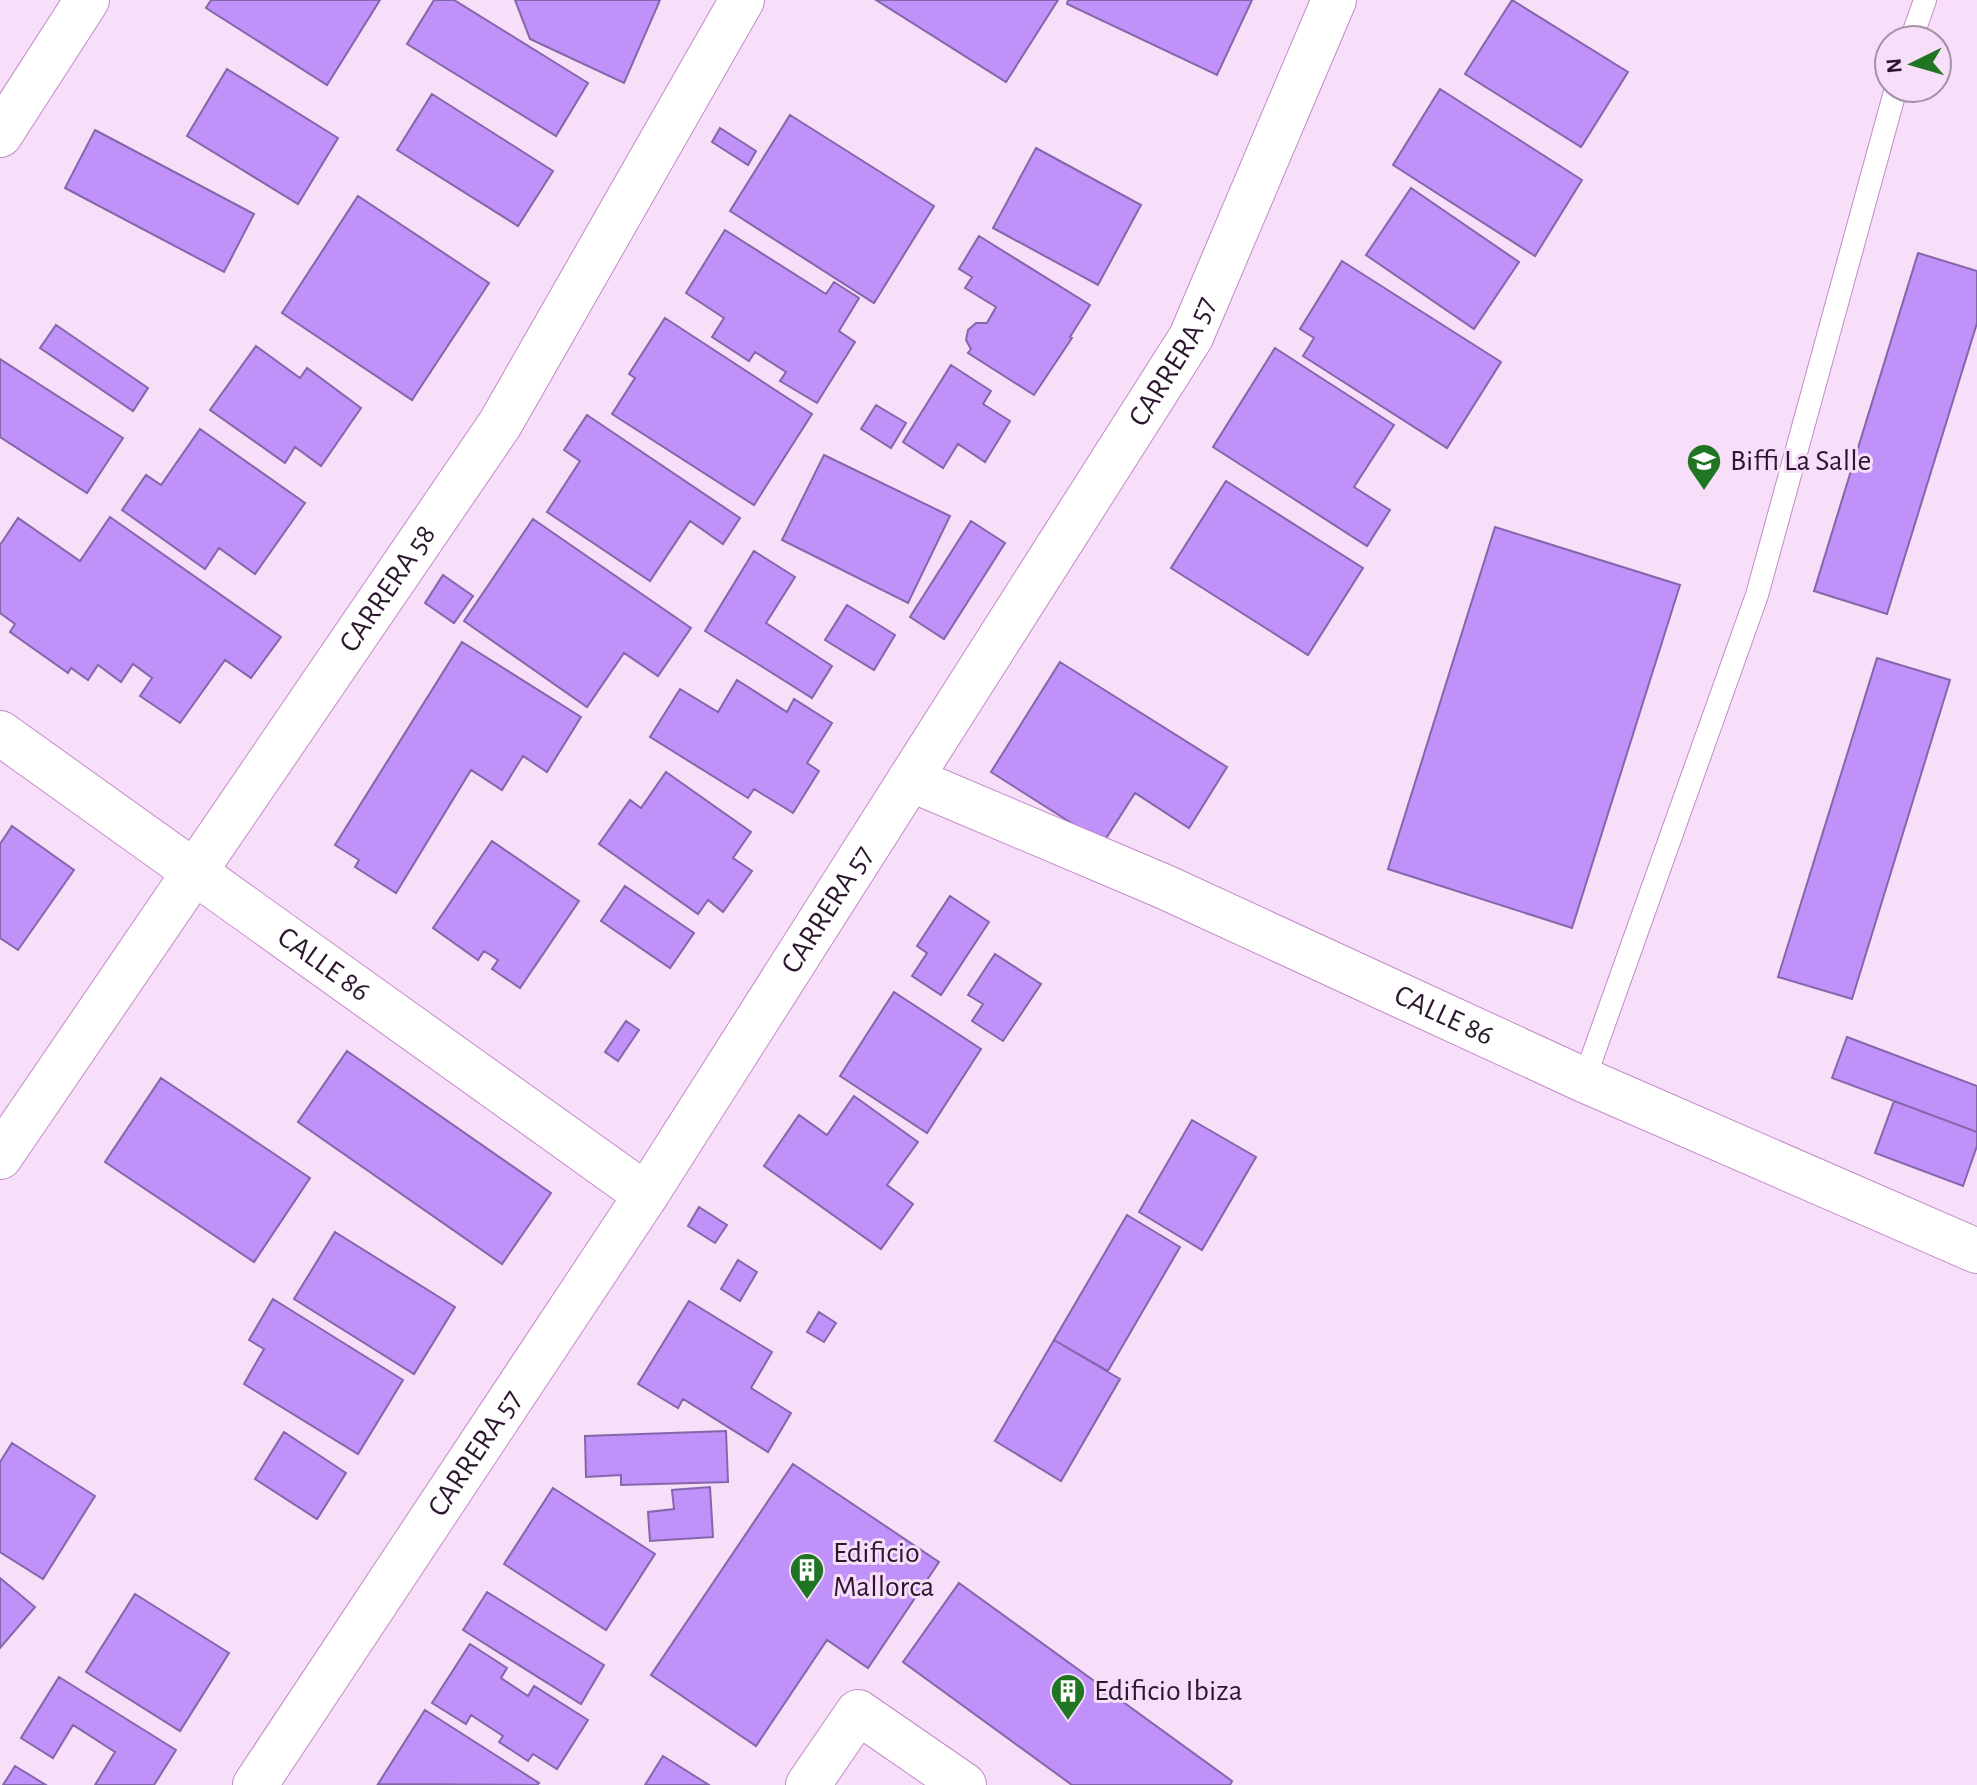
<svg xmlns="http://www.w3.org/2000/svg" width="1977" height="1785" font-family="'Alegreya Sans',sans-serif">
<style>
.building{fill:#bf91f9;stroke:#8466ab;stroke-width:2}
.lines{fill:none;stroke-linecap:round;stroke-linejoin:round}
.service-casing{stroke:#c38ac9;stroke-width:24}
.minor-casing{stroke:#c38ac9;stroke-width:46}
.service{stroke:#fff;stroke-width:22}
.minor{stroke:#fff;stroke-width:44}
.labels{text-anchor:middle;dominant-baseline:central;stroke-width:6;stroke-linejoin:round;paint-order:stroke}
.street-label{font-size:30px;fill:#2d172f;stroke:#f7dff9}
.poi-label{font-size:30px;fill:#2d172f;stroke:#f7dff9;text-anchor:start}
</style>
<rect width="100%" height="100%" fill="#f7dff9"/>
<!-- building -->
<path class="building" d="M211,0H380L327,85L206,8Z
M434,0H454L588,83L556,136L407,44Z
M515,0H660L624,83L530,39Z
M876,0H1058L1006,82Z
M1068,0H1252L1217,75L1067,4Z
M1512,0L1628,72L1581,147L1465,74Z
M227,69L338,138L298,204L187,136Z
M1440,89L1582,180L1535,256L1393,165Z
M432,94L553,171L518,226L397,150Z
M790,115L934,206L874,303L730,211Z
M720,128L756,151L748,165L712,142Z
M95,130L254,214L224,272L65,188Z
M1036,148L1141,205L1098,285L993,228Z
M1411,188L1519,262L1474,329L1366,255Z
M358,196L489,283L412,400L282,313Z
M725,230L826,294L834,282L859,298L839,331L855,342L817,403L780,381L786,372L755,352L749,361L712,337L724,318L686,293Z
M979,236L1090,305L1070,337L1072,338L1034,395L968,353L971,349L966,340L968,330L976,323H987L996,307L965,288L972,277L959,269Z
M1918,253L1977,271V323L1887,614L1814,591Z
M1342,261L1501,362L1447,448L1303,356L1314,338L1300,329Z
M665,318L812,414L754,505L612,414L635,378L629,374Z
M56,325L148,388L133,411L40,348Z
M256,346L300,378L307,368L361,408L321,466L295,447L285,463L210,410Z
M1275,348L1394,425L1354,487L1390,510L1367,546L1213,447Z
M0,359L123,438L87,493L0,437Z
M951,365L991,391L983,404L1010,421L985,462L958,444L943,468L903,442Z
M876,405L906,423L891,448L861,429Z
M587,415L740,518L723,544L690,521L650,581L547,512L580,461L564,450Z
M200,429L305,503L255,574L219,548L205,569L122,510L146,475L161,485Z
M824,455L950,516L908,603L782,540Z
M1226,481L1363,568L1308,655L1171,568Z
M110,517L281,637L251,678L225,660L180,723L140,696L152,678L133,664L121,682L98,665L88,680L71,668L68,673L10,632L15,624L0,613V545L18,518L80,561Z
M533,519L691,628L658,676L624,653L587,707L464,621Z
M971,521L1005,543L944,639L910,617Z
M1495,527L1680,585L1572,928L1388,869Z
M754,551L795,577L766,623L832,666L812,698L705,631Z
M443,575L473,596L454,623L425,603Z
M847,605L895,635L874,670L825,640Z
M462,642L581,717L547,772L523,756L502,790L471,770L396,893L355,867L359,860L335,845Z
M1877,658L1950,680L1852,999L1778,977Z
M1060,662L1227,767L1189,828L1135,793L1103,843L991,772Z
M737,680L787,712L794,699L832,723L807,763L819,771L793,813L754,789L748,798L650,737L680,689L718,712Z
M666,772L751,832L733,858L752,871L723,912L708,900L698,914L599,844L630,800L641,808Z
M12,826L74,870L18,950L0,938V844Z
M492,841L579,901L520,988L492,969L498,960L484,951L478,960L433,928Z
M625,886L694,933L670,968L601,921Z
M950,896L989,922L941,995L912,976L927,953L917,946Z
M995,954L1041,984L1003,1041L972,1021L983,1004L968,995Z
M894,992L981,1049L927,1133L840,1076Z
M626,1021L639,1030L618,1061L605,1052Z
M1847,1037L1977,1086V1132L1832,1078Z
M347,1051L551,1193L502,1264L298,1122Z
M161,1078L310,1178L254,1262L105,1162Z
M854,1096L918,1142L887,1185L913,1204L881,1249L764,1166L799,1115L827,1135Z
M1894,1101L1977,1132V1146L1963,1186L1875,1153Z
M1192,1120L1256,1157L1202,1250L1139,1212Z
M699,1207L727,1225L715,1243L688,1226Z
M1127,1215L1180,1247L1108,1371L1054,1340Z
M335,1232L455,1307L414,1374L294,1299Z
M738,1260L757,1272L740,1301L721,1289Z
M273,1299L403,1380L358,1454L244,1384L264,1349L249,1340Z
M689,1301L772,1352L751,1388L791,1413L768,1452L683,1399L678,1408L638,1384Z
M819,1312L836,1323L824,1342L807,1332Z
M1054,1340L1120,1379L1061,1481L995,1441Z
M726,1431L728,1482L621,1485V1475L586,1477L585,1436Z
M284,1432L346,1473L317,1519L255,1479Z
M12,1443L95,1496L43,1579L0,1552V1462Z
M793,1464L939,1562L868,1668L827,1640L756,1746L651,1675Z
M710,1487L713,1537L650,1541L648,1512L674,1509L672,1490Z
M553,1488L655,1554L606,1630L504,1564Z
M0,1578L35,1607L0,1648Z
M959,1583L1232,1781L1230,1785H1072L903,1662Z
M487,1592L604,1665L581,1704L463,1630Z
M135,1594L229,1653L180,1731L86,1672Z
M470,1644L507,1668L501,1678L528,1696L534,1686L588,1720L557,1769L533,1754L528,1761L499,1742L503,1736L471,1715L466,1724L432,1703Z
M59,1677L176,1750L154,1785H95L115,1752L73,1725L53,1758L21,1738Z
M425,1710L539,1783L537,1785L378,1784Z
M663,1756L709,1785H645Z
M15,1766L46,1785H3Z"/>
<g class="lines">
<!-- service casing -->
<g class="service-casing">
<path id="service" d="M1911,40L1925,0
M1584,1080L1757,595L1896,88"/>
</g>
<!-- minor casing -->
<g class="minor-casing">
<g id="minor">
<path d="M0,135L87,0"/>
<path id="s1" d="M0,733L646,1195"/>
<path id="s2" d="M910,779L1165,887L1584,1080L1977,1251"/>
<path id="s3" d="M0,1157L500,424L742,0"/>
<path id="s4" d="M255,1785L646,1195L1191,337L1334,0"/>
<path d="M808,1785L858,1712L964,1785"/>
</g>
</g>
<!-- service -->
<use href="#service" class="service"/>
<!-- minor -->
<use href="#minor" class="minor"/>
</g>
<!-- icons -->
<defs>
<g id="school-pin" transform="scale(1.8)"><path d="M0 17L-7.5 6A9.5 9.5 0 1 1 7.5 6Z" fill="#1f7521" stroke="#f7dff9"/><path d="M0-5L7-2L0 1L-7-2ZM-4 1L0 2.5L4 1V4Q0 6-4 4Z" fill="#fff"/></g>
<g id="building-pin" transform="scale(1.8)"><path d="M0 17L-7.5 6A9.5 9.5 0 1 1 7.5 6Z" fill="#1f7521" stroke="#f7dff9"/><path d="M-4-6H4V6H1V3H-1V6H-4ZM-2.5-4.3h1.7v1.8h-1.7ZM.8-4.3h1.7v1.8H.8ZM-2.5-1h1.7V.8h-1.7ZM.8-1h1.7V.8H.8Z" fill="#fff"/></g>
</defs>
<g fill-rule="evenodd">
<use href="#school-pin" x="1704" y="461"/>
<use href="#building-pin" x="807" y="1570"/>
<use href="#building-pin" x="1068" y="1691"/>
</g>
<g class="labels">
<!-- street labels -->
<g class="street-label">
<text stroke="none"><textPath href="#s4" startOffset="1694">CARRERA 57</textPath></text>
<text stroke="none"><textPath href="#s3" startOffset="688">CARRERA 58</textPath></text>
<text stroke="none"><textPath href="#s4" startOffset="1046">CARRERA 57</textPath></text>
<text stroke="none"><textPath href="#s1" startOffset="398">CALLE 86</textPath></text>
<text stroke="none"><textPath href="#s2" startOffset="584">CALLE 86</textPath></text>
<text stroke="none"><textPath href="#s4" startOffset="398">CARRERA 57</textPath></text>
</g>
<!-- poi labels -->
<g class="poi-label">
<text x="1730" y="461">Biffi La Salle</text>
<text x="833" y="1553">Edificio<tspan x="833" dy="34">Mallorca</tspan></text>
<text x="1094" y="1691">Edificio Ibiza</text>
</g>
</g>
<!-- north arrow -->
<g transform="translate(1913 64) rotate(265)"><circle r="38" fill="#f7dff9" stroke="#a68fa8" stroke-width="2"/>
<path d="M0-6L14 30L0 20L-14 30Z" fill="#1f7521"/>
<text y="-12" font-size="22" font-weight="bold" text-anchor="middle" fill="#2d172f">N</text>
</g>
</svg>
